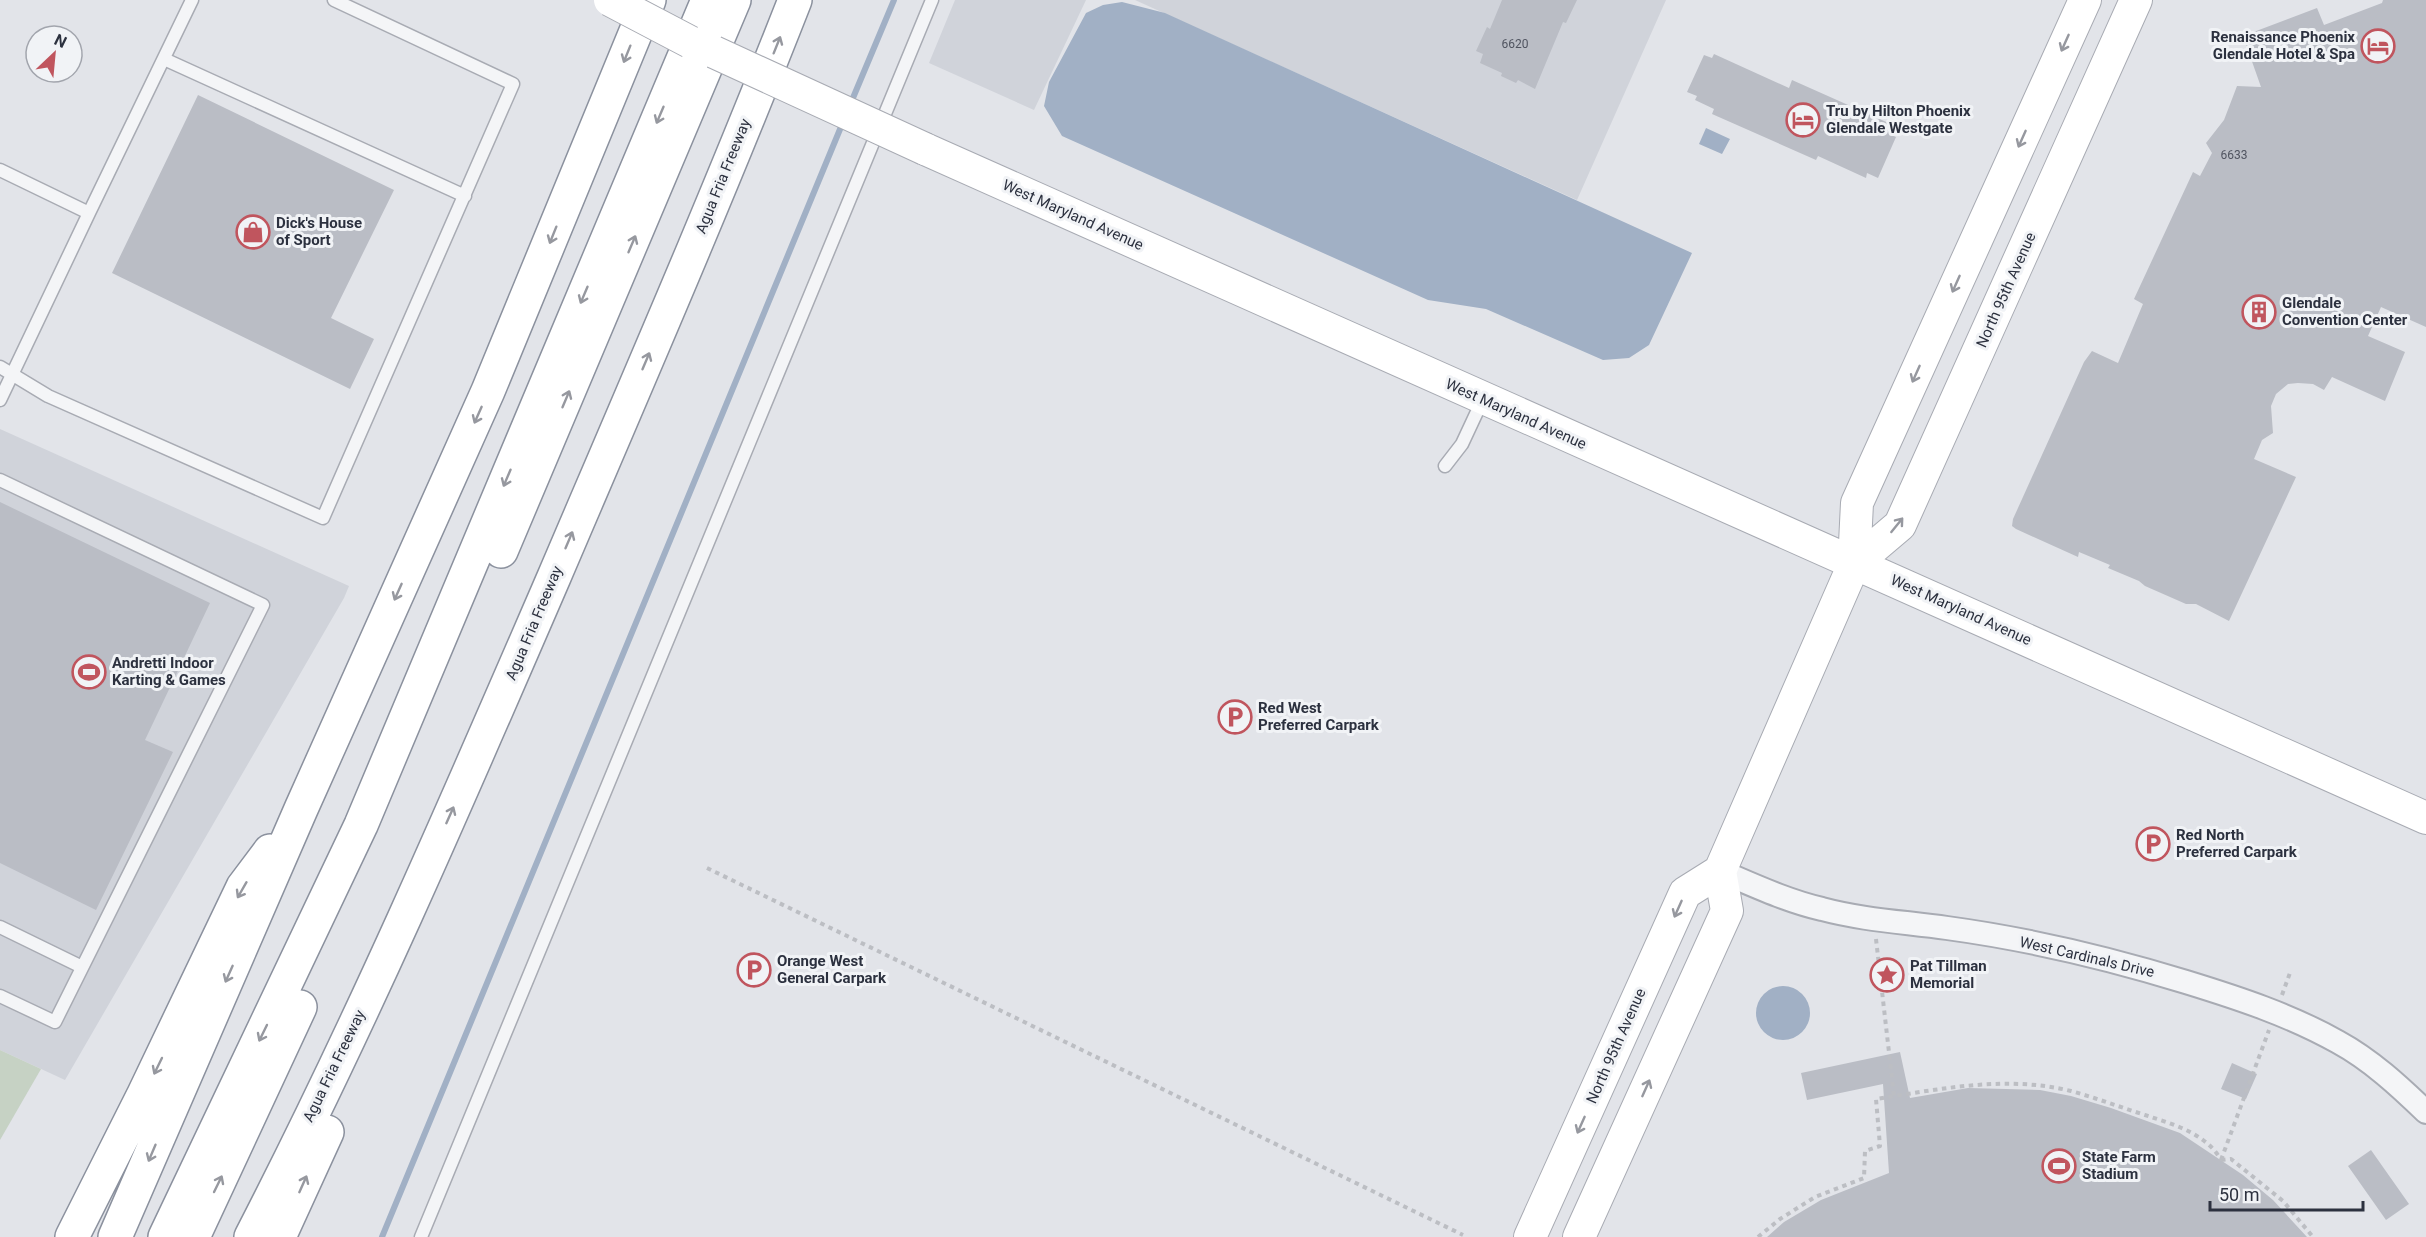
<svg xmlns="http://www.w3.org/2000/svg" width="2426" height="1237" font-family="Roboto,sans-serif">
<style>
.built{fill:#d0d3da}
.green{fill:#c6d2c4}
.water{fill:#a1b0c5}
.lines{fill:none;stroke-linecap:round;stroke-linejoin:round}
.stream{stroke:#a1b0c5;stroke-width:6}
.building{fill:#babdc5}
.lane-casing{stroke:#a8abb3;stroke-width:15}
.street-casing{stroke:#a8abb3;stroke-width:26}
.secondary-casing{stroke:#a8abb3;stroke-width:34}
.highway-casing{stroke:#8b919e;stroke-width:36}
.path{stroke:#bcbec3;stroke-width:4;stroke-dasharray:4.5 4.5;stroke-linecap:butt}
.lane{stroke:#f4f5f7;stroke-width:12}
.street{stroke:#f4f5f7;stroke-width:22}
.secondary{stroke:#fff;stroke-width:32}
.highway{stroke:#fff;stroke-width:33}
.secondary-bridge-casing{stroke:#a8abb3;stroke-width:34;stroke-linecap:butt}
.secondary-bridge{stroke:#fff;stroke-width:32}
.oneway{stroke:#96989f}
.labels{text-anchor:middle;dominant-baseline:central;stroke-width:6;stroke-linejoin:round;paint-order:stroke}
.number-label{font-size:12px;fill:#505460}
.poi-label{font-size:15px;font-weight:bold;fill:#2c313f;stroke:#f1f3f6;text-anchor:start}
.street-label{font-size:15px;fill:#2c313f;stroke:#f1f3f6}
</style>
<rect width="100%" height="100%" fill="#e2e4e9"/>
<!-- built -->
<path class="built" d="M955,0H1086L1034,110L929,63Z
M1135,0H1666L1577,200Z
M0,429L349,586L344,598L65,1080L0,1050Z"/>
<!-- green -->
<path class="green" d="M0,1050L41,1069L0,1140Z"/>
<!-- water -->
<path class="water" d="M1122,2L1165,13L1692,253L1649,345L1629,358L1603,360L1486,309L1428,300L1062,136L1044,106L1049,82L1086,13L1103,5Z
M1706,128L1730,139L1722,154L1699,144Z
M1756 1013a27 27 0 1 1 54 0a27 27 0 1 1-54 0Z"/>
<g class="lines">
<!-- stream -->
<path class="stream" d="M850,105L894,0
M382,1237L843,122"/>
</g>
<!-- building -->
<path class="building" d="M1502,0H1577L1566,23L1563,22L1535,89L1518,80L1516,83L1501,76L1502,73L1480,63L1483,54L1476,51L1487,27L1490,29Z
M2383,0H2426V327L2381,307L2368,336L2405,352L2385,401L2332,377L2324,390L2313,384L2298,383L2288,384L2276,394L2271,406L2273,433L2262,440L2254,459L2296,477L2229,621L2196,604H2186L2145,586L2139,581L2108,568L2110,565L2079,552L2078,557L2016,529L2012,526L2013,519L2084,362L2092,351L2118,363L2143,304L2134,299L2193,172L2200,176L2212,153L2206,143L2224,120L2237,86L2261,87L2243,36L2317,8L2324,25L2382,3Z
M1714,54L1789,88L1792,80L1893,125L1889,134L1896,137L1878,178L1867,173L1866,178L1818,156L1816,160L1712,114L1714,109L1695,100L1697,96L1687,92L1704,55L1712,58Z
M198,95L394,190L331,318L374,339L350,389L112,273Z
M0,502L210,603L145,740L173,752L96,910L0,863Z
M1900,1052L1910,1098L1968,1088L2040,1090L2071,1096L2111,1108L2180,1133L2243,1175L2273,1200L2307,1237H1767L1784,1222L1821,1200L1889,1173L1883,1084L1807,1100L1801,1073Z
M2232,1063L2257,1074L2246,1099L2221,1089Z
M2371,1150L2409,1204L2386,1220L2348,1166Z"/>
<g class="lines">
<!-- lane casing -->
<g class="lane-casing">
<path id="lane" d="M164,59L465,196
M0,170L89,213L0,400
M89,213L192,0
M0,367L48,396L323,518L513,84L334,0
M1445,466L1462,444L1483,399
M0,480L263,605L55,1022L0,996
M0,927L82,967
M421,1237L932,0"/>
</g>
<!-- street casing -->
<g class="street-casing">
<path id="street" d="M1720,871C1753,885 1787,901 1822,909C1863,920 1905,922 1947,928C2028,939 2108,958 2186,982C2238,998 2290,1015 2338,1042C2371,1060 2399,1086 2426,1112"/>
</g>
<!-- secondary casing -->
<g class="secondary-casing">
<path id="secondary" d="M925,149L2426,818
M1854,564L1900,525L2136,0
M1530,1237L1685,893L1720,871
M1579,1237L1727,911L1720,871L1854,564L1857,503L2085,0"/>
</g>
<!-- highway casing -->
<g class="highway-casing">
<path id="highway" d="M501,551L734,0
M72,1237L144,1094L243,887L270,851
M115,1237L301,809L488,391L649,0
M165,1237L361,825L708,0
M193,1237L300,1007
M251,1237C362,1022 458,799 554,577C636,385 719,194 795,0
M279,1237L327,1132"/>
</g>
<!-- path -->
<path class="path" d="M707,868L1463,1235
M1876,939L1894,1096
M2282,995L2291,970
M2221,1160L2269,1030
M2221,1160L2231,1159L2283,1201L2313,1237
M1758,1237L1780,1219L1815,1197L1864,1178L1865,1151L1880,1146L1876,1099C1940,1089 2007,1075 2071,1091C2096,1098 2120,1107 2145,1115C2172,1124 2206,1133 2221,1160"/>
<!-- lane -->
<use href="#lane" class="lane"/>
<!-- street -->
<use href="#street" class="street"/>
<!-- secondary -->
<use href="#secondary" class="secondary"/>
<!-- highway -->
<use href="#highway" class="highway"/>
<!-- secondary-bridge casing -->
<g class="secondary-bridge-casing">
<path id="secondary-bridge" d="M610,0L690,42
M714,52L925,149"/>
</g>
<!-- secondary-bridge -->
<use href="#secondary-bridge" class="secondary-bridge"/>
</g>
<!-- one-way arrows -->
<defs><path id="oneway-shaft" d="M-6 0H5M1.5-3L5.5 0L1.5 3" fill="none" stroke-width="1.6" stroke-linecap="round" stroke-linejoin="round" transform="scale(1.5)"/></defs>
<g class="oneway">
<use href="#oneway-shaft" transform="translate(2065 43) rotate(114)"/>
<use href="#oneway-shaft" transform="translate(777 45) rotate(-68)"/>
<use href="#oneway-shaft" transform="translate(627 54) rotate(112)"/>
<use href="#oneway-shaft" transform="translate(660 115) rotate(113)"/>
<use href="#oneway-shaft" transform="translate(2022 139) rotate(114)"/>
<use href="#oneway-shaft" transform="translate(553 235) rotate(112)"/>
<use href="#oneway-shaft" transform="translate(632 244) rotate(-67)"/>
<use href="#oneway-shaft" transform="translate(1956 284) rotate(114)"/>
<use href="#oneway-shaft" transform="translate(584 295) rotate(113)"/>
<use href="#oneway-shaft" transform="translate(646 361) rotate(-67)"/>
<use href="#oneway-shaft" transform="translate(1916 374) rotate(114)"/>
<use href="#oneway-shaft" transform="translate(566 399) rotate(-67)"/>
<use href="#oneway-shaft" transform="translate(478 415) rotate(114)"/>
<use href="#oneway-shaft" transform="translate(507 478) rotate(113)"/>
<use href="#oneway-shaft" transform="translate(1897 525) rotate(-51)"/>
<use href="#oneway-shaft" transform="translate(569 540) rotate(-67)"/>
<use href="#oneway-shaft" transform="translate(398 592) rotate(114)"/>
<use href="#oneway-shaft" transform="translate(450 815) rotate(-66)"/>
<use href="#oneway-shaft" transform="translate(242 890) rotate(120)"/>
<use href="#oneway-shaft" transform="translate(1678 909) rotate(114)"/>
<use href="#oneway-shaft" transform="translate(229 974) rotate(114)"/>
<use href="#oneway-shaft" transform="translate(263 1033) rotate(116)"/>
<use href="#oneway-shaft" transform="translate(158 1066) rotate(116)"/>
<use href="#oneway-shaft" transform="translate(1646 1088) rotate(-66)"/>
<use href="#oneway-shaft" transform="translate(1581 1125) rotate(114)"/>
<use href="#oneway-shaft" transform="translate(152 1153) rotate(113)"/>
<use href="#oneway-shaft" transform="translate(218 1184) rotate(-64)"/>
<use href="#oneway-shaft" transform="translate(303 1184) rotate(-66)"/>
</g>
<!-- icons -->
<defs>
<g id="hotel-ring" transform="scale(1.725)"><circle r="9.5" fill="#f1f3f6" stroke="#c0555e" stroke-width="1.5"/><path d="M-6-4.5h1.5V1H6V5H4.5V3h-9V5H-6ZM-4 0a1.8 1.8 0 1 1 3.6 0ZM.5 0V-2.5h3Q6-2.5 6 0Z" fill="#c0555e"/></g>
<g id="shop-ring" transform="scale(1.725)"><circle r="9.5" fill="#f1f3f6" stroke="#c0555e" stroke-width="1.5"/><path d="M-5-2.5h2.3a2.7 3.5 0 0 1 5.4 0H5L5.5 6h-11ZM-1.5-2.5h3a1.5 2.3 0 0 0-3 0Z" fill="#c0555e"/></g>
<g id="building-ring" transform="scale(1.725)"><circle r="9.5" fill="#f1f3f6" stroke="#c0555e" stroke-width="1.5"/><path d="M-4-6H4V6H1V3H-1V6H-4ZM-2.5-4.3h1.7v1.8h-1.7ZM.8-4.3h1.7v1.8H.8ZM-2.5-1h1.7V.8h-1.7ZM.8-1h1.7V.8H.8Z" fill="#c0555e"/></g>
<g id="stadium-ring" transform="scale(1.725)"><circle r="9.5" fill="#f1f3f6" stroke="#c0555e" stroke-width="1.5"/><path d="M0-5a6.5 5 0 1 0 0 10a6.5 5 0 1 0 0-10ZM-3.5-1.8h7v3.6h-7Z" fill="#c0555e"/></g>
<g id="parking-ring" transform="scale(1.725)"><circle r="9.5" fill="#f1f3f6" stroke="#c0555e" stroke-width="1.5"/><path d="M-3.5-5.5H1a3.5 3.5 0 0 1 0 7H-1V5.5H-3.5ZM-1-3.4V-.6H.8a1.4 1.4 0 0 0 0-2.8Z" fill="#c0555e"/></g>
<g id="sight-ring" transform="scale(1.725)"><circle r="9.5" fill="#f1f3f6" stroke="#c0555e" stroke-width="1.5"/><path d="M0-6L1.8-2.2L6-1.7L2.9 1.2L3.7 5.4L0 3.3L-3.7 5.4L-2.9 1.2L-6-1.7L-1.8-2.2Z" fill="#c0555e"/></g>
</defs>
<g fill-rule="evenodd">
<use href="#hotel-ring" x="2378" y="46"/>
<use href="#hotel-ring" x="1803" y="120"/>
<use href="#shop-ring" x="253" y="232"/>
<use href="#building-ring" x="2259" y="312"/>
<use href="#stadium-ring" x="89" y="672"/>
<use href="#parking-ring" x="1235" y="717"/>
<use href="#parking-ring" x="2153" y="844"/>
<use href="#parking-ring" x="754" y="970"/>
<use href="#sight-ring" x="1887" y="975"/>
<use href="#stadium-ring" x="2059" y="1166"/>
</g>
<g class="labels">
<!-- number labels -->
<g class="number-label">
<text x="1515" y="44">6620</text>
<text x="2234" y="155">6633</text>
</g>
<!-- poi labels -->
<g class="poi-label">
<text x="2355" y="37" text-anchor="end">Renaissance Phoenix<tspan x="2355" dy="17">Glendale Hotel &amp; Spa</tspan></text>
<text x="1826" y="111">Tru by Hilton Phoenix<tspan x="1826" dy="17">Glendale Westgate</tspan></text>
<text x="276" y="223">Dick's House<tspan x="276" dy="17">of Sport</tspan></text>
<text x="2282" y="303">Glendale<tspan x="2282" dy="17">Convention Center</tspan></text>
<text x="112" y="663">Andretti Indoor<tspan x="112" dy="17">Karting &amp; Games</tspan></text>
<text x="1258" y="708">Red West<tspan x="1258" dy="17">Preferred Carpark</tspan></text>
<text x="2176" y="835">Red North<tspan x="2176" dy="17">Preferred Carpark</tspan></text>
<text x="777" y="961">Orange West<tspan x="777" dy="17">General Carpark</tspan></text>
<text x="1910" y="966">Pat Tillman<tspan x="1910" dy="17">Memorial</tspan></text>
<text x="2082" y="1157">State Farm<tspan x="2082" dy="17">Stadium</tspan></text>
</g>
<!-- street labels -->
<g class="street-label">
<text transform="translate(723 176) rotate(-68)">Agua Fria Freeway</text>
<text transform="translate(1073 215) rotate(24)">West Maryland Avenue</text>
<text transform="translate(2006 290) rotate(-66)">North 95th Avenue</text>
<text transform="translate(1516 414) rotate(24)">West Maryland Avenue</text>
<text transform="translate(1961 610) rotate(24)">West Maryland Avenue</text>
<text transform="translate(534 623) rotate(-67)">Agua Fria Freeway</text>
<text transform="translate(2087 957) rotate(13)">West Cardinals Drive</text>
<text transform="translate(1616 1046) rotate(-66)">North 95th Avenue</text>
<text transform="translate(334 1066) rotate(-64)">Agua Fria Freeway</text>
</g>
</g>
<!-- north arrow -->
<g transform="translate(54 54) rotate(26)"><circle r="28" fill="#f1f3f6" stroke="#a2a5ad" stroke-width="1.5"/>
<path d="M0-4.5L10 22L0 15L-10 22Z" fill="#c0555e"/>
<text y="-9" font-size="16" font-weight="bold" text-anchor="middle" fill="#2c313f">N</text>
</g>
<!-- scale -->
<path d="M2210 1201v9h153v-9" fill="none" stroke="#2c313f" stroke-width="3"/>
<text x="2219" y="1201" font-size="18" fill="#2c313f" stroke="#f1f3f6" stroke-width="4.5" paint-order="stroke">50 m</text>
</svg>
